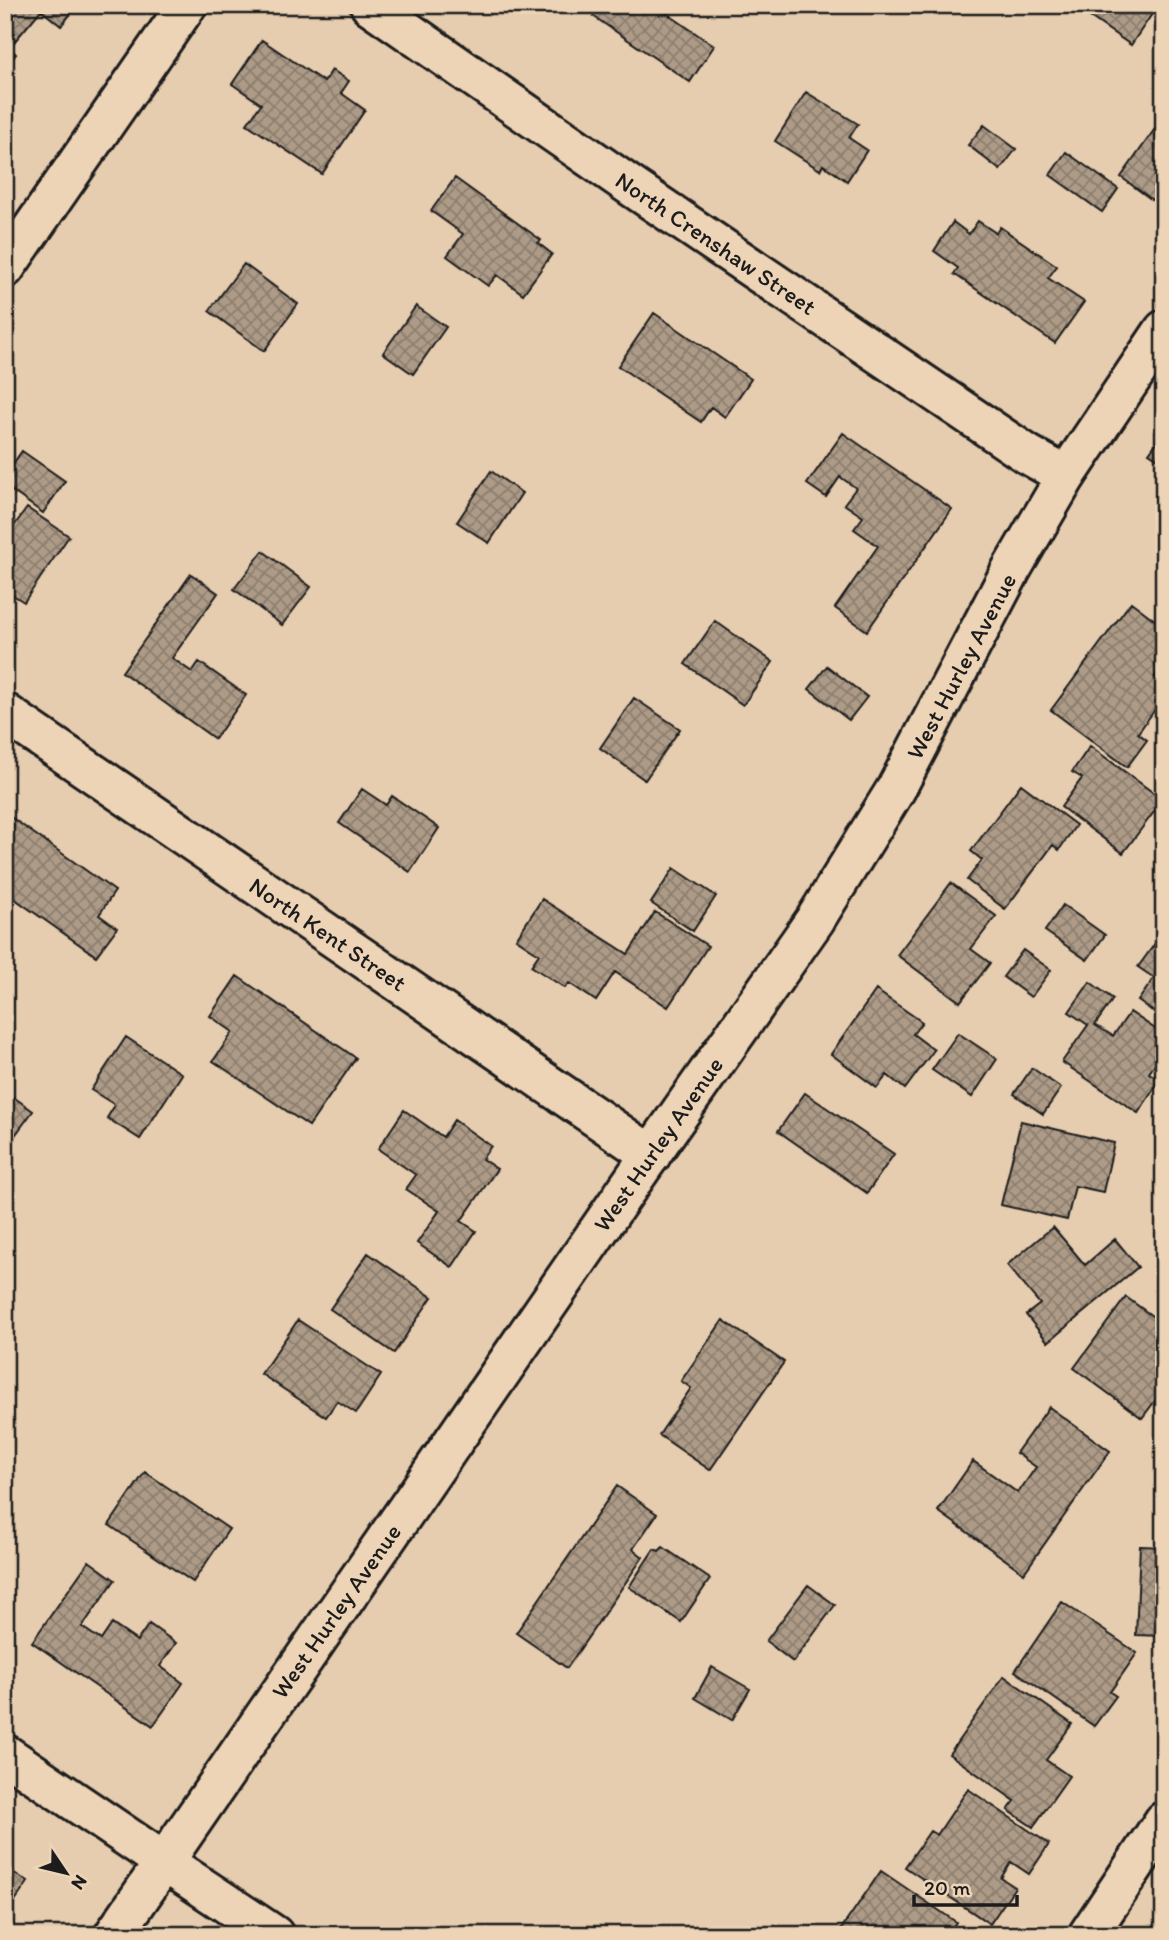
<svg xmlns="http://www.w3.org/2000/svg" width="1169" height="1940" font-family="Itim,sans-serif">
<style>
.building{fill:url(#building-cross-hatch);stroke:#1c1c1c;stroke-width:2}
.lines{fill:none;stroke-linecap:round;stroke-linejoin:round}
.street-casing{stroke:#1c1c1c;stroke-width:44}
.secondary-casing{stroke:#1c1c1c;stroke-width:44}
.street{stroke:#eed4b6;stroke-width:38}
.secondary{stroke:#eed4b6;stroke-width:38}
.labels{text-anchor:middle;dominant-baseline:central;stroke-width:5;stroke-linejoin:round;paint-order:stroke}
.street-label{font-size:24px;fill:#1c1c1c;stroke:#eed4b6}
</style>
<defs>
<pattern id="building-cross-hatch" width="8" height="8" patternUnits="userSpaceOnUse" patternTransform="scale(1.75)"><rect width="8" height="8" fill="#ad9b87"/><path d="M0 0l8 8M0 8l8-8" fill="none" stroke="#8c7e6e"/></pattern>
</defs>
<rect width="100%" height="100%" fill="#e6cdb0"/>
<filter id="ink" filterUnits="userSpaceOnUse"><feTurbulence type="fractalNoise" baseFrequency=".0143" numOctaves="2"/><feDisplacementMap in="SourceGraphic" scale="14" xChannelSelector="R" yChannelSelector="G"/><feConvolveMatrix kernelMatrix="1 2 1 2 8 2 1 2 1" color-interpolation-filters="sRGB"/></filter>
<g filter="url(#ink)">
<!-- building -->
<path class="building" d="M5,5H78L61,26L41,10L9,48L16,54L5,67Z
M600,5H669L665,12L714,46L690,82L593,16Z
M1084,5H1158L1131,45L1080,10Z
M262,40L324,82L332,70L349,81L341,93L365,110L322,174L247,124L261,104L232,84Z
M806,92L858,124L849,138L867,150L847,181L823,165L820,170L775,141Z
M1164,116V190L1155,202L1121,177Z
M984,125L1016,149L1000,170L968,145Z
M1066,152L1118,189L1102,212L1050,175Z
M455,178L541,240L538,243L552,254L523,294L497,275L488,286L447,256L463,234L431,211Z
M978,221L996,233L1000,227L1057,266L1048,278L1084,302L1055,343L954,274L958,268L934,251L953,222L969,234Z
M244,264L298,304L264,351L209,311Z
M416,306L446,327L413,374L383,353Z
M654,313L751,379L725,417L711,407L701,422L618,366Z
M1164,432V463L1149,453Z
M843,433L952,509L867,631L835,608L878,546L854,529L863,517L844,504L856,488L840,477L826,497L807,484Z
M22,451L65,481L43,513L5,486V475Z
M491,471L522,493L489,543L457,522Z
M27,508L69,536L24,602L5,590V538Z
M263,551L311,587L282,625L234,589Z
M191,574L218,593L172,658L192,672L199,662L246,695L215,739L122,672Z
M1131,602L1164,627V665L1155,677L1164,683V697L1138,733L1147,740L1127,767L1051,710Z
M715,621L773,662L743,705L685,664Z
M827,666L867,697L849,720L809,689Z
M634,698L680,729L645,780L600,748Z
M1090,746L1163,800L1123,853L1061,807L1082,778L1072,772Z
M1021,784L1076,825L1059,850L1053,845L1005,909L967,880L982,860L971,851Z
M362,789L386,805L392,796L439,828L410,872L339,823Z
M5,813L115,891L99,915L117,928L96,956L5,892Z
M674,868L716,896L693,931L651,903Z
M951,883L996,916L971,949L990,963L960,1002L897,955Z
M542,899L628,954L655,912L708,946L668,1007L615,972L596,1001L569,983L565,988L531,966L539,954L516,939Z
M1063,905L1105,935L1087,960L1045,931Z
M1164,931V1019L1138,1001L1154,978L1138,967Z
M1023,950L1051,970L1031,997L1003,977Z
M237,976L356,1058L309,1126L213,1061L233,1032L210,1016Z
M1090,982L1113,999L1095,1025L1113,1036L1130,1012L1164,1035V1051L1149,1073L1160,1080L1138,1113L1062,1062L1088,1025L1069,1012Z
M876,990L922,1022L913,1034L934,1050L905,1089L887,1075L877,1088L831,1054Z
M958,1033L997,1059L972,1097L932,1070Z
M126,1037L182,1074L140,1139L107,1118L115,1105L91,1090Z
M1032,1068L1061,1088L1043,1114L1014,1094Z
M5,1091L33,1111L5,1149Z
M805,1093L894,1154L867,1193L778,1131Z
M404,1110L443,1137L454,1120L491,1146L482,1159L497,1169L461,1221L476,1231L452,1267L417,1243L439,1211L406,1189L416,1175L378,1149Z
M1021,1121L1114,1143L1103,1192L1075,1186L1067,1220L1001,1205Z
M1053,1227L1085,1265L1115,1239L1138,1267L1048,1342L1026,1315L1040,1304L1007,1265Z
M368,1253L432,1297L394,1353L330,1309Z
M1126,1297L1163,1324L1154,1335L1164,1342V1389L1142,1418L1074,1368Z
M298,1320L381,1375L356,1413L337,1401L326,1417L261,1374Z
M723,1320L784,1362L710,1470L659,1435L691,1388L681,1381Z
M1049,1407L1110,1451L1024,1573L938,1511L973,1461L1018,1493L1036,1467L1016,1453Z
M145,1472L229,1529L193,1582L109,1525Z
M617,1486L657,1514L633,1549L643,1557L567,1668L516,1633Z
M1140,1546L1164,1547V1636L1136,1635Z
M663,1547L710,1579L681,1622L629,1587L654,1549L659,1551Z
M89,1561L115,1580L82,1627L101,1640L112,1624L137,1641L149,1624L176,1643L160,1666L183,1683L153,1726L32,1642Z
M808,1585L835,1605L793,1662L766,1641Z
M1062,1602L1137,1653L1110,1692L1116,1696L1094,1726L1015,1671Z
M712,1667L750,1689L732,1720L695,1698Z
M1004,1676L1072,1724L1046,1760L1069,1776L1033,1827L1008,1810L1015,1801L949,1754Z
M968,1789L1049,1844L1029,1874L1011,1862L1001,1878L1015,1887L990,1924L905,1867L930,1831L937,1835Z
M5,1867L28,1882L5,1915Z
M881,1871L956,1922L948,1935H837Z"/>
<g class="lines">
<!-- street casing -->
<g class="street-casing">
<path id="street" d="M370,5L635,189L1027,454L1066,476
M5,268L187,5
M5,713L651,1155
M164,1862L274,1935
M1088,1935L1164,1821"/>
</g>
<!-- secondary casing -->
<g class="secondary-casing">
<path id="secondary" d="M5,1754L164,1862
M114,1935L640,1170L815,920L896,789L1011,570L1066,476L1164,330"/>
</g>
<!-- street -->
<use href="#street" class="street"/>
<!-- secondary -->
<use href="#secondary" class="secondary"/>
</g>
</g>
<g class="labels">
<!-- street labels -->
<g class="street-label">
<text transform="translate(716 243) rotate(34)">North Crenshaw Street</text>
<text transform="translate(961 666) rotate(-62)">West Hurley Avenue</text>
<text transform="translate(328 934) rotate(34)">North Kent Street</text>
<text transform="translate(658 1144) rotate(-55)">West Hurley Avenue</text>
<text transform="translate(336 1611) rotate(-55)">West Hurley Avenue</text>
</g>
</g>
<!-- margin -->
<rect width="1169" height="1940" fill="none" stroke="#eed4b6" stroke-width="28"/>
<rect x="14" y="14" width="1141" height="1912" fill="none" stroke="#1c1c1c" stroke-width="2.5" filter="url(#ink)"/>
<!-- north arrow -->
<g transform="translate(66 1873) rotate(125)" stroke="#eed4b6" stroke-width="5" paint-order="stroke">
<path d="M0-5L12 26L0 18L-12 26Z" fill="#1c1c1c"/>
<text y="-10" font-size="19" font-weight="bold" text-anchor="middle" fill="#1c1c1c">N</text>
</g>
<!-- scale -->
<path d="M914 1895v10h103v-10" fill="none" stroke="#1c1c1c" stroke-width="3.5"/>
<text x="924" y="1895" font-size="21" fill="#1c1c1c" stroke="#eed4b6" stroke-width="5" paint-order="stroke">20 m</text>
</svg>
